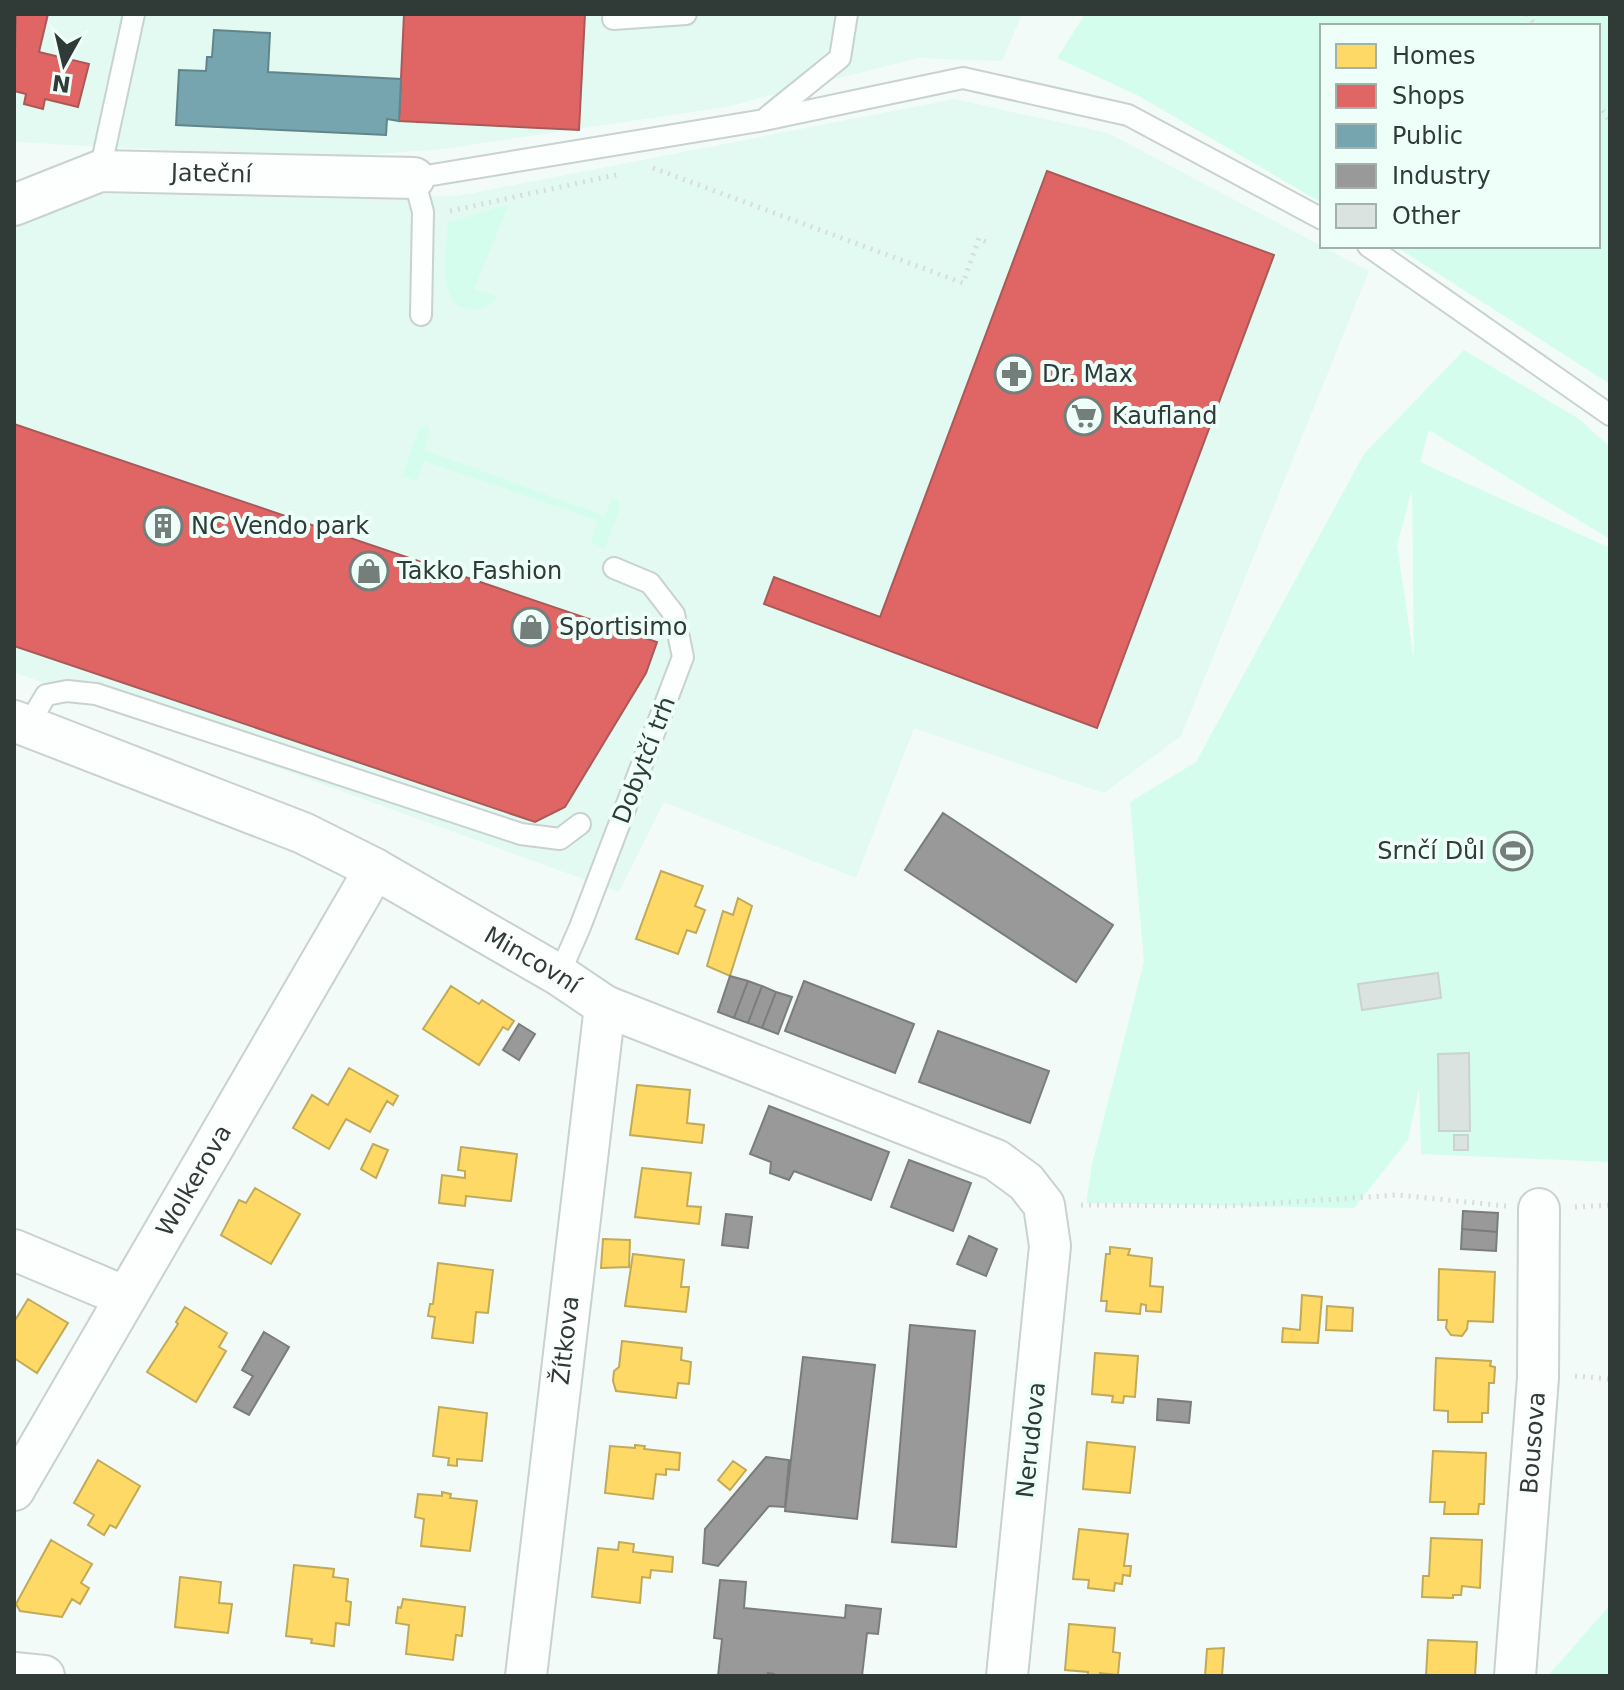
<svg xmlns="http://www.w3.org/2000/svg" width="1624" height="1690" font-family="'DejaVu Sans',sans-serif">
<style>
.built{fill:#e2faf1}
.green{fill:#d4fdee;fill-rule:evenodd}
.homes{fill:#ffd966;stroke:#c1aa58;stroke-width:2}
.shops{fill:#e06666;stroke:#ab5958;stroke-width:2}
.public{fill:#76a5af;stroke:#61858b;stroke-width:2}
.industry{fill:#999;stroke:#7a7d7c;stroke-width:2}
.building{fill:#dae3e0;stroke:#cad3d0;stroke-width:2}
.lines{fill:none;stroke-linecap:round;stroke-linejoin:round}
.lane-casing{stroke:#c8d2ce;stroke-width:24}
.street-casing{stroke:#c8d2ce;stroke-width:44}
.path{stroke:#d9dcdb;stroke-width:5;stroke-dasharray:2 6;stroke-linecap:butt}
.lane{stroke:#fdfefe;stroke-width:20}
.street{stroke:#fdfefe;stroke-width:40}
.labels{text-anchor:middle;dominant-baseline:central;stroke-width:8;stroke-linejoin:round;paint-order:stroke}
.street-label{font-size:24px;fill:#303b37;stroke:#eefff9}
.poi-label{font-size:24px;fill:#303b37;stroke:#eefff9;text-anchor:start}
</style>
<rect width="100%" height="100%" fill="#f2fbf8"/>
<!-- built -->
<path class="built" d="M14,14H1022L1002,61L918,58L725,107L443,149L323,158L14,142Z
M954,99L1108,133L1369,271L1181,736L1104,793L914,728L856,878L664,802L619,892L14,672V225L95,194L458,196Z"/>
<!-- green -->
<path class="green" d="M1085,14H1610V384L1395,246H1598V26H1322V203L1137,95L1057,58Z
M509,204L474,289L498,297C487,307 480,312 465,308C436,302 447,245 448,223Z
M1464,350L1579,419L1610,447V539L1429,430L1420,462L1610,548V1162L1421,1154L1419,1088L1408,1140L1354,1208L1086,1203L1092,1164L1144,962L1130,802L1196,762L1364,454ZM1411,493H1412L1414,660L1397,545Z
M427,425L430,431L424,450L605,516L612,498L619,501V510L605,548L591,543L597,520L424,461L417,481L402,476L420,427Z
M1610,1605V1676H1548Z"/>
<!-- homes -->
<path class="homes" d="M661,871L703,886L695,906L705,910L696,933L687,930L678,954L636,939Z
M738,898L752,906L730,976L707,966L723,911L733,915Z
M451,986L479,1004L482,1000L514,1021L508,1030L503,1027L479,1065L423,1029Z
M349,1068L398,1096L393,1105L387,1101L370,1132L346,1119L329,1149L293,1128L312,1095L328,1105Z
M637,1085L690,1090L687,1123L704,1125L702,1143L630,1135Z
M373,1144L388,1150L376,1178L361,1169Z
M461,1147L517,1154L511,1201L466,1196L465,1206L439,1203L442,1175L465,1178V1171L458,1170Z
M642,1168L691,1173L687,1206L701,1207L699,1224L635,1217Z
M255,1188L300,1214L271,1264L221,1235L239,1200L246,1203Z
M603,1239L630,1240L629,1267L601,1268Z
M1110,1247L1130,1249L1128,1255L1152,1258L1150,1286L1163,1287L1161,1312L1146,1311V1305L1141,1304L1140,1314L1106,1311L1107,1301H1101L1106,1254H1110Z
M633,1254L684,1260L681,1287H689L686,1312L625,1306Z
M438,1263L493,1270L488,1313L476,1312L473,1343L432,1338L435,1317L428,1316L430,1304H433Z
M1439,1269L1495,1272L1493,1322L1468,1321L1467,1329L1462,1336L1451,1335L1446,1328L1447,1320H1438Z
M1302,1295L1322,1297L1318,1343L1282,1342L1283,1328L1300,1330Z
M28,1299L68,1323L37,1373L14,1358V1322Z
M1327,1306L1353,1308L1352,1331L1326,1330Z
M185,1307L227,1333L219,1347L226,1351L196,1402L147,1372L178,1324L176,1322Z
M622,1341L682,1348L681,1360L691,1362L689,1384L678,1383L676,1398L616,1391L613,1381L614,1371L619,1367Z
M1095,1353L1138,1356L1135,1397L1124,1396L1123,1403L1112,1402L1113,1396L1092,1394Z
M1436,1358L1491,1361L1490,1366L1495,1367L1494,1383H1489L1488,1413H1482V1422H1448V1411L1434,1410Z
M439,1407L487,1413L482,1461L457,1459V1466L448,1465L449,1458L433,1456Z
M1087,1442L1135,1447L1130,1493L1083,1489Z
M635,1445L645,1446L644,1449L680,1453L679,1470L666,1469V1475L656,1474L653,1499L605,1493L610,1446L635,1448Z
M1433,1451L1486,1453L1484,1504H1479L1478,1514H1444L1445,1502H1430Z
M98,1460L140,1486L116,1528L110,1525L104,1535L88,1525L94,1515L74,1503Z
M733,1461L746,1470L730,1490L718,1480Z
M442,1492L451,1494L450,1498L477,1501L470,1551L421,1546L424,1519L415,1517L418,1494L442,1496Z
M1079,1529L1128,1534L1124,1566H1131L1130,1576L1123,1575L1122,1584L1115,1583L1114,1591L1088,1588L1089,1580L1073,1579Z
M1431,1538L1482,1540L1480,1588L1462,1586L1461,1595H1453V1598L1422,1597L1423,1576H1429Z
M51,1540L92,1564L81,1583L89,1588L80,1604L72,1599L62,1617L20,1611L16,1604Z
M619,1542L634,1544L633,1552L673,1557L672,1572L651,1570L650,1578L642,1577L640,1603L592,1597L598,1548L618,1550Z
M294,1565L334,1569L333,1577L348,1579L346,1601L351,1602L349,1625L336,1623L334,1646L311,1643L312,1639L286,1636Z
M180,1577L221,1582L219,1603L232,1604L228,1633L175,1627Z
M403,1599L465,1607L462,1636L456,1635L453,1660L406,1654L409,1625L396,1623L398,1607L401,1608Z
M1069,1624L1115,1628L1113,1652L1120,1653L1118,1675L1100,1673V1676H1088V1672L1065,1670Z
M1428,1640L1477,1642L1475,1676H1426Z
M1224,1648L1222,1676H1205L1207,1649Z"/>
<!-- shops -->
<path class="shops" d="M16,14H48L39,52L89,64L78,107L45,99L43,109L24,104L26,94L14,91Z
M404,14H585L579,130L399,121Z
M1047,171L1274,255L1097,728L764,604L774,577L880,617Z
M14,424L657,642L646,673L565,807L535,822L14,646Z"/>
<!-- public -->
<path class="public" d="M214,30L270,33L268,72L401,79L399,121L387,119L386,135L176,125L179,70L206,71L207,57H212Z"/>
<!-- industry -->
<path class="industry" d="M943,813L1113,925L1076,982L905,870Z
M730,976L748,981L734,1018L718,1012Z
M748,981L762,986L748,1023L734,1018Z
M804,981L914,1024L895,1073L785,1031Z
M762,986L776,992L762,1028L748,1023Z
M776,992L792,997L778,1034L762,1028Z
M519,1024L535,1034L519,1060L503,1050Z
M938,1031L1049,1071L1030,1123L919,1082Z
M769,1106L889,1152L871,1200L794,1171L789,1180L770,1173L771,1162L750,1154Z
M909,1160L971,1183L953,1231L891,1207Z
M1463,1211L1498,1213L1497,1232L1462,1229Z
M726,1214L752,1217L748,1248L722,1245Z
M1462,1229L1497,1232L1496,1251L1461,1249Z
M969,1236L997,1249L986,1276L957,1264Z
M910,1325L975,1331L956,1547L892,1542Z
M264,1332L289,1347L249,1415L234,1407L253,1376L242,1370Z
M803,1357L875,1365L857,1519L785,1511Z
M1158,1399L1191,1402L1189,1423L1157,1420Z
M766,1457L789,1460L785,1507L769,1506L718,1566L703,1563L705,1529Z
M720,1580L746,1582L744,1608L845,1618L846,1605L881,1609L878,1634L867,1633L862,1676H774V1674L768,1673L767,1676H718L722,1639L714,1638Z"/>
<!-- building -->
<path class="building" d="M1438,973L1441,998L1362,1010L1358,984Z
M1469,1053L1470,1131H1439L1438,1054Z
M1454,1135H1468V1150H1454Z"/>
<g class="lines">
<!-- lane casing -->
<g class="lane-casing">
<path id="lane" d="M613,19L686,14
M767,117L840,58L847,14
M100,171L134,14
M1368,246L1610,415
M421,315L423,212L414,178L764,120L963,78L1128,115L1322,219
M28,725L46,695L67,691L96,694L521,834L560,839L580,824
M559,975L580,927L683,657L674,614L650,583L614,568"/>
</g>
<!-- street casing -->
<g class="street-casing">
<g id="street">
<path id="s1" d="M14,205L100,171L414,178"/>
<path id="s2" d="M14,721L303,833L375,869L559,975L605,1006L996,1160L1026,1182L1044,1205L1050,1246L1007,1676"/>
<path d="M14,1250L126,1297"/>
<path id="s3" d="M14,1490L375,869"/>
<path d="M14,1673L44,1676"/>
<path id="s4" d="M526,1676L605,1006"/>
<path id="s5" d="M1515,1676L1538,1378L1539,1209"/>
</g>
</g>
<!-- path -->
<path class="path" d="M1527,14L1536,26
M1598,104L1610,121
M653,168L963,283L979,238L986,242
M450,211L620,174
M1081,1205L1231,1206L1398,1195L1506,1206
M1575,1207L1610,1205
M1575,1376L1610,1379"/>
<!-- lane -->
<use href="#lane" class="lane"/>
<!-- street -->
<use href="#street" class="street"/>
</g>
<!-- icons -->
<defs>
<g id="pharmacy-ring" transform="scale(2)"><circle r="9.5" fill="#eefff9" stroke="#747e7b" stroke-width="1.5"/><path d="M-2-6h4v4h4v4h-4v4h-4v-4h-4v-4h4Z" fill="#747e7b"/></g>
<g id="supermarket-ring" transform="scale(2)"><circle r="9.5" fill="#eefff9" stroke="#747e7b" stroke-width="1.5"/><path d="M-6-5.5h2.5l.6 2H6L4.5 2H-2.5L-4.4-4H-6ZM-1.5 3.2a1.3 1.3 0 1 0 .1 0ZM3 3.2a1.3 1.3 0 1 0 .1 0Z" fill="#747e7b"/></g>
<g id="building-ring" transform="scale(2)"><circle r="9.5" fill="#eefff9" stroke="#747e7b" stroke-width="1.5"/><path d="M-4-6H4V6H1V3H-1V6H-4ZM-2.5-4.3h1.7v1.8h-1.7ZM.8-4.3h1.7v1.8H.8ZM-2.5-1h1.7V.8h-1.7ZM.8-1h1.7V.8H.8Z" fill="#747e7b"/></g>
<g id="shop-ring" transform="scale(2)"><circle r="9.5" fill="#eefff9" stroke="#747e7b" stroke-width="1.5"/><path d="M-5-2.5h2.3a2.7 3.5 0 0 1 5.4 0H5L5.5 6h-11ZM-1.5-2.5h3a1.5 2.3 0 0 0-3 0Z" fill="#747e7b"/></g>
<g id="stadium-ring" transform="scale(2)"><circle r="9.5" fill="#eefff9" stroke="#747e7b" stroke-width="1.5"/><path d="M0-5a6.5 5 0 1 0 0 10a6.5 5 0 1 0 0-10ZM-3.5-1.8h7v3.6h-7Z" fill="#747e7b"/></g>
</defs>
<g fill-rule="evenodd">
<use href="#pharmacy-ring" x="1014" y="374"/>
<use href="#supermarket-ring" x="1084" y="416"/>
<use href="#building-ring" x="163" y="526"/>
<use href="#shop-ring" x="369" y="571"/>
<use href="#shop-ring" x="531" y="627"/>
<use href="#stadium-ring" x="1513" y="851"/>
</g>
<g class="labels">
<!-- street labels -->
<g class="street-label">
<text stroke="none"><textPath href="#s1" startOffset="204">Jateční</textPath></text>
<text transform="translate(644 760) rotate(-69)">Dobytčí trh</text>
<text stroke="none"><textPath href="#s2" startOffset="572">Mincovní</textPath></text>
<text stroke="none"><textPath href="#s3" startOffset="358">Wolkerova</textPath></text>
<text stroke="none"><textPath href="#s4" startOffset="338">Žítkova</textPath></text>
<text transform="translate(1031 1440) rotate(-84)">Nerudova</text>
<text stroke="none"><textPath href="#s5" startOffset="234">Bousova</textPath></text>
</g>
<!-- poi labels -->
<g class="poi-label">
<text x="1042" y="374">Dr. Max</text>
<text x="1112" y="416">Kaufland</text>
<text x="191" y="526">NC Vendo park</text>
<text x="397" y="571">Takko Fashion</text>
<text x="559" y="627">Sportisimo</text>
<text x="1485" y="851" text-anchor="end">Srnčí Důl</text>
</g>
</g>
<!-- border -->
<rect width="1624" height="1690" fill="none" stroke="#303b37" stroke-width="32"/>
<!-- legend -->
<rect x="1320" y="24" width="280" height="224" fill="#eefff9" stroke="#a2b1ab" stroke-width="2"/>
<rect x="1336" y="44" width="40" height="24" fill="#ffd966" stroke="#a2b1ab" stroke-width="2"/>
<text x="1392" y="64" font-size="24" fill="#303b37">Homes</text>
<rect x="1336" y="84" width="40" height="24" fill="#e06666" stroke="#a2b1ab" stroke-width="2"/>
<text x="1392" y="104" font-size="24" fill="#303b37">Shops</text>
<rect x="1336" y="124" width="40" height="24" fill="#76a5af" stroke="#a2b1ab" stroke-width="2"/>
<text x="1392" y="144" font-size="24" fill="#303b37">Public</text>
<rect x="1336" y="164" width="40" height="24" fill="#999999" stroke="#a2b1ab" stroke-width="2"/>
<text x="1392" y="184" font-size="24" fill="#303b37">Industry</text>
<rect x="1336" y="204" width="40" height="24" fill="#dae3e0" stroke="#a2b1ab" stroke-width="2"/>
<text x="1392" y="224" font-size="24" fill="#303b37">Other</text>
<!-- north arrow -->
<g transform="translate(64 64) rotate(188)" stroke="#eefff9" stroke-width="6" paint-order="stroke">
<path d="M0-6L14 30L0 20L-14 30Z" fill="#303b37"/>
<text y="-12" font-size="22" font-weight="bold" text-anchor="middle" fill="#303b37">N</text>
</g>
</svg>
